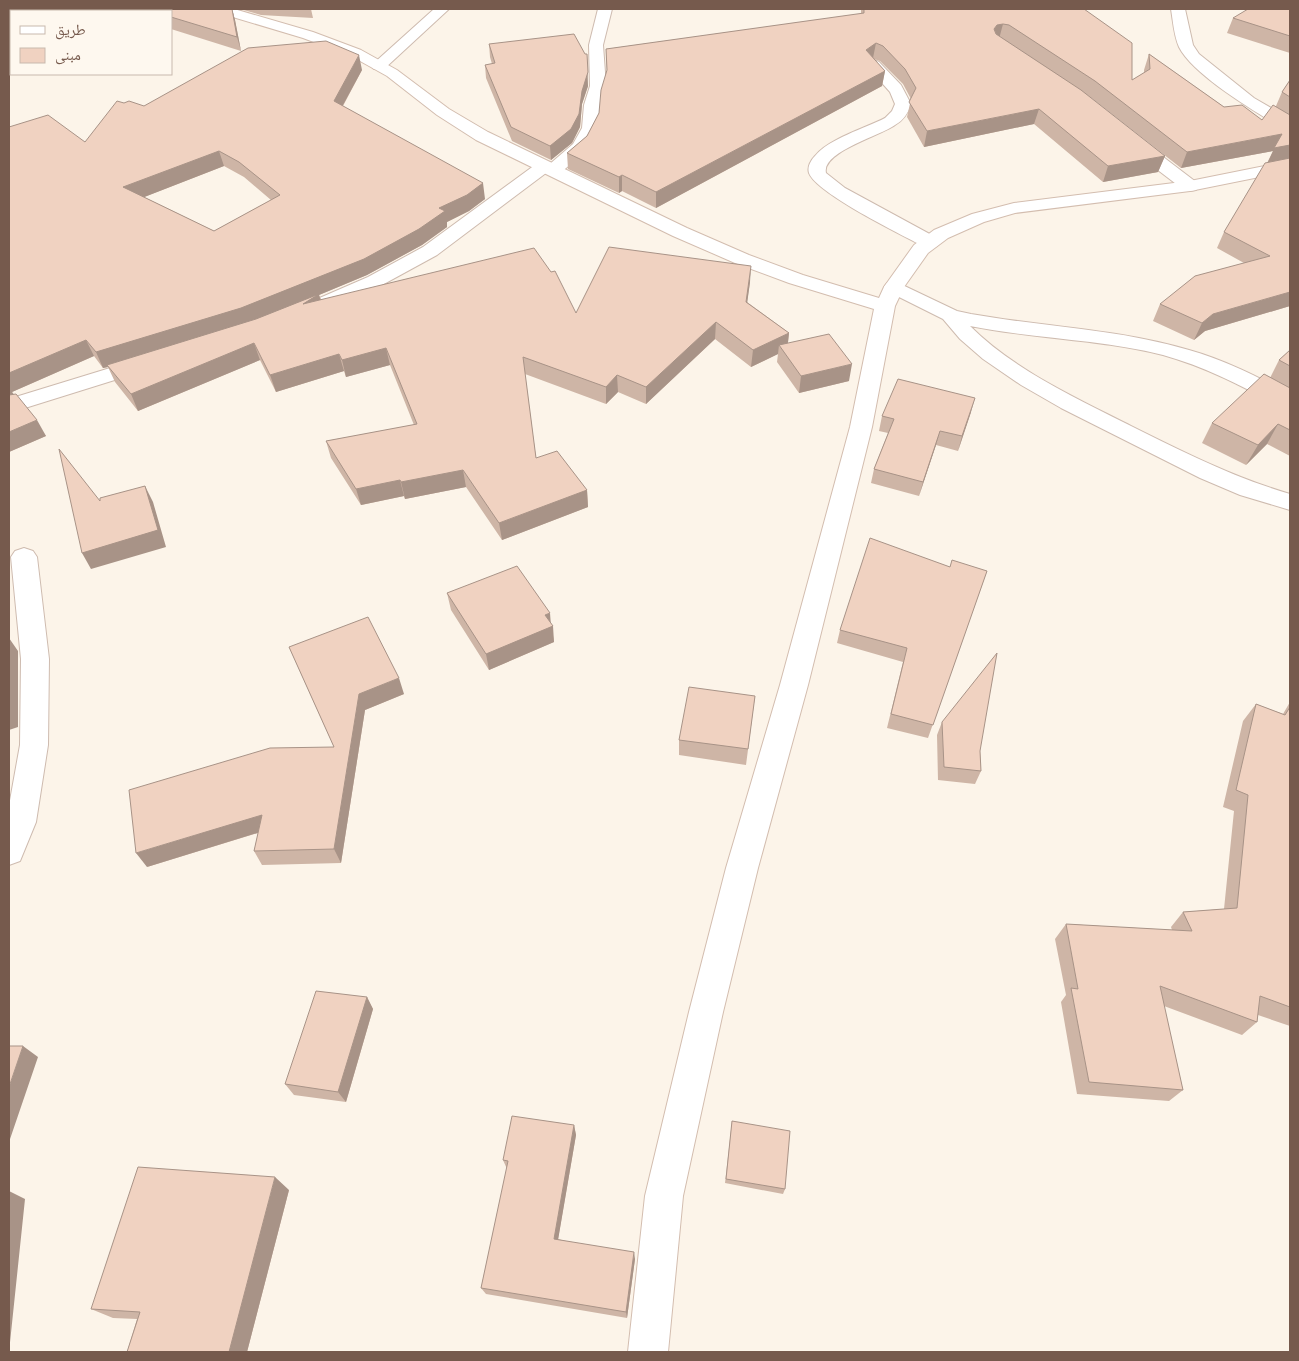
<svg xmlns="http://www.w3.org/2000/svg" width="1299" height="1361" font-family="Manrope,'Noto Naskh Arabic',sans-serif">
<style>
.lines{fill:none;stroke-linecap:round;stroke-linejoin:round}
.street-casing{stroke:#cebbaf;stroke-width:2}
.secondary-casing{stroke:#d3bdaf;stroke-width:2}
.street{fill:#fff;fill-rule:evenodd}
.secondary{fill:#fff;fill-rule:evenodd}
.wall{fill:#ceb5a6;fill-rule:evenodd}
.shaded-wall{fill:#a89387}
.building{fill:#f0d2c1;stroke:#a89387;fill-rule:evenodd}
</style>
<rect width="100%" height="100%" fill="#fcf4e9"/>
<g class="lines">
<!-- street casing -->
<g class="street-casing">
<path id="street" d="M434,9H449L384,69H374L371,66L374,63Z
M598,9H612L603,45L606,86L600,105L598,128L586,151L559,174L553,175L546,173L437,255L382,285L322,311L315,313L308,311L305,307L308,303L368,277L423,247L539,162L545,161L551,163L573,144L582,128L584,105L590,86L589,45Z
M1171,9H1185L1193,45L1199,54L1254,98L1290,119V131L1284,129C1257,113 1193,75 1179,47C1174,36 1173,21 1171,9Z
M874,60L879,62L901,85L911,104C908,113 904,120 895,125C880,136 821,152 826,173L845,188L937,238L939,242L937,246L930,248L923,246C902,235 816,193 809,173C807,167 811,160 815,156C828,139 866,128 885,118L892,111L895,104L890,92L866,65L869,62Z
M1131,136L1137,137L1196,182L1199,186L1196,190L1190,191L1184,190L1125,145L1123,141L1125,137Z
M894,281L957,311L971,314C1044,327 1118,329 1189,350C1225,360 1258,377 1290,394V410L1282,408C1244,387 1206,367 1163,355C1100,339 1034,339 970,326C1013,369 1072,396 1125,423C1179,450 1232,477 1290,494V510L1240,495L1200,478L1061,408L1021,385L983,359L960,339L943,319L887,291L884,287L887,283Z
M146,357L153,358L157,363L153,368L9,413V399Z
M24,548L33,551L37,557L49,659L48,745L36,822L20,861L9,865V806L20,745L21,659L11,557L15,551Z"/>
</g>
<!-- secondary casing -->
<g class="secondary-casing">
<path id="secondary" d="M214,9H234L313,32L361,50L397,70L449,109L488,132L687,228L749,255L803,275L879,298L884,287L914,245L934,230L972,214L1014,203L1190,181L1290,161V171L1190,191L1015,213L984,222L948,238L928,253L904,287L895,306L872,427L808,685L758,868L723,1012L683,1196L668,1352H628L645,1196L689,1012L726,868L780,685L850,427L874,309L789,283L735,263L673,236L476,140L437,115L387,76L351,56L303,38L216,12Z"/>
</g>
<!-- street -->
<use href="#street" class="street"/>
<!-- secondary -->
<use href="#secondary" class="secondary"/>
</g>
<!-- wall -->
<path class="wall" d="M9,9H232L235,20L241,51L171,29V11H11V22L9,20Z
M240,9H311L313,18L261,15Z
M861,9H1084L1132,80L1144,73V70L1149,54L1224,107L1262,120L1276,106L1282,92L1290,80V306L1205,331L1194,340L1153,321L1160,304L1244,263L1217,248L1224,232L1267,163L1273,151L1181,168L1090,97L1083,92L1165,156L1158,172L1103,182L1034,124L924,147L907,117L911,99L903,84L880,61L874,59L885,71L882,86L656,208L622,191L619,193L568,169L567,153L587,136L599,113L607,72L606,49L861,14Z
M1290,9V53L1227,33L1233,18Z
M489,44L588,86L582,104L580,127L572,143L551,160L512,141L486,78L485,65L492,64L490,57Z
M362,70L343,106L485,199L469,211L447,222V227L422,245L367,275L319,295L321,299L576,313L750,282L747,302L789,333L788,343L849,381L799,393L777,362L778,354L751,367L715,339L646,404L618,392L606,404L525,374L536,458L587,490L588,507L502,540L466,487L405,499L404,496L361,505L331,458L326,441L414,425L390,365L346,377L344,371L276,392L260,360L138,411L115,382L108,367L103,368L94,356L12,392L46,436L9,452V127L85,142L124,103L144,106ZM224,166L244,177L271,200L214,231L144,197Z
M1290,350V456L1267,444L1246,465L1202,443L1212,423L1270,378L1279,360Z
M971,412L958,451L936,445L919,496L871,483L874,469L888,433L879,431L882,416Z
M950,567L987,571L928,738L887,728L903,662L837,643L840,630Z
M447,593L551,623L554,642L489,670L451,610Z
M289,647L404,694L365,710L341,863L262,865L254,851L258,833L147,867L334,747Z
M755,696L746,765L679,755V740Z
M1290,702V1026L1258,1015L1257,1022L1242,1035L1164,1006L1183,1090L1169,1101L1077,1094L1061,1002L1066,995L1055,939L1066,924L1172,930L1171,927L1183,912L1224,909L1234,811L1223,807L1243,721L1256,704L1283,714Z
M942,722L980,751L981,771L975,784L938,780L937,735Z
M367,997L373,1009L346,1102L294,1095L285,1084Z
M732,1121L785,1189L783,1194L725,1183Z
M574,1125L576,1135L558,1239L635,1259L627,1318L486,1294L481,1288L507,1169L503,1160Z
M289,1190L247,1352H127L137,1319L113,1318L91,1309Z"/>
<!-- shaded-wall -->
<path class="shaded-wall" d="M232,9L235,20L241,51L237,37Z
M1003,24L999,39L994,29L997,25Z
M876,43L873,58L866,50Z
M587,54L588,86L582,104L580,127L572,143L551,160L550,146L582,91Z
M359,55L362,70L337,116L334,101Z
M885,71L882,86L656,208V192Z
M1039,109L1034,124L924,147L927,131Z
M1282,134L1290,145V160L1267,164L1273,151L1181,168L1187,152Z
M219,151L224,166L129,203L123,187Z
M1165,156L1158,172L1103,182L1108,166Z
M622,175V191L619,193V177Z
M483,183L485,199L469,211L447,222V227L422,245L367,275L319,295L324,311L246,324L107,365L108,367L103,368L96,352L439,208Z
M751,266L750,282L745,319L746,302Z
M1290,292V306L1205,331L1194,340L1202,323L1213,314Z
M716,322L715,339L646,404V387Z
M789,333L787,350L779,345L778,354L751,367L753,350Z
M86,340L94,356L12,392L14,395L9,398V373Z
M254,343L260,360L138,411L131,394Z
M386,348L390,365L346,377L342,360Z
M339,354L344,371L276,392L270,375Z
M852,364L849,381L799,393L801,376Z
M617,375L618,392L606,404V387Z
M975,398L971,412L958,451L962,436Z
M37,420L46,436L9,452V432Z
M1278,424L1267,444L1246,465L1258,445Z
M940,431L936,445L919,496L923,482Z
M463,470L466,487L405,499L401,482Z
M400,480L404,496L361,505L356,489Z
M145,486L153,502L166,547L91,569L82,553Z
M587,490L588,507L502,540L499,523Z
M550,613L551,626H553L554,642L489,670L486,654L545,615Z
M9,638L18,651V727L9,730Z
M399,678L404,694L365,710L341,863L334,849L359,694Z
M262,815L270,829L147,867L136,853Z
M367,997L373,1009L346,1102L338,1092Z
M23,1046L38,1057L9,1142V1087Z
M574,1125L576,1135L557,1246L554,1239Z
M275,1177L289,1190L247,1352H229Z
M9,1191L25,1199L9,1352Z
M634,1252L635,1259L627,1318L626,1312Z"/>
<!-- building -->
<path class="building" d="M9,9H232L237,37L171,17V11H152L148,10L146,11H11V13L9,11Z
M864,9H1084L1132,43V80L1150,69L1149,54L1224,107L1242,105L1262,120L1273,105L1290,115V145L1274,148L1282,134L1187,152L1095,81L1009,25L1003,24L997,25L994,29L996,34L1081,90L1165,156L1108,166L1039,109L927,131L909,102L916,88L905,69L883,46L876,43L866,50L885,71L656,192L622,175L619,177L567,153L587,136L599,113L601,90L607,70L606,49L864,13Z
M1248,9H1290V36L1233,18Z
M574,34L585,54H587L588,72L582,91L579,114L571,129L550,146L511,127L485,65L495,63L489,44Z
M326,41L359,55L334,101L483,183L467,195L439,208L445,211L419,229L364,259L241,308L96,352L86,340L9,373V127L48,115L85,142L117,101L124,103L129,101L144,106L248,48ZM219,151L239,162L280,195L214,231L123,187Z
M1290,80V97L1282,92Z
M1290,158V292L1213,314L1202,323L1160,304L1195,276L1270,256L1224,232L1265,163Z
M609,247L751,266L746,302L789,333L753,350L716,322L646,387L617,375L606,387L523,357L536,458L557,451L587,490L499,523L463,470L401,482L400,480L356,489L326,441L417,424L386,348L342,360L339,354L270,375L254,343L131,394L107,365L256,319L319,294L303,304L534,248L551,272L555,271L576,313Z
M829,334L852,364L801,376L779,345Z
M1290,350V366L1279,360Z
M1264,374L1290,388V430L1278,424L1258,445L1212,423Z
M898,379L975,398L962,436L940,431L923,482L874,469L894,419L882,416Z
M16,394L37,420L9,432V395Z
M59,449L100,501V498L145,486L158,530L82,553Z
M870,538L950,567L952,560L987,571L933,725L891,714L907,648L840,630Z
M517,566L550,613L545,615L553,626L486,654L447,593Z
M368,617L399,678L359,694L334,849L254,851L262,815L136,853L129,790L270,748L334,747L289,647Z
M997,653L980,751L981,771L944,767L942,722Z
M689,687L755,696L748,749L679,740Z
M1256,704L1285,715L1290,707V1007L1260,996L1257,1022L1160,986L1183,1090L1089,1082L1071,988L1078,989L1066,924L1192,931L1183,912L1237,908L1248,795L1236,790Z
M316,991L367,997L338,1092L285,1084Z
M9,1046H23L9,1087Z
M512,1116L574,1125L554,1239L634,1252L626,1312L481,1288L508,1161L503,1160Z
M732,1121L790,1131L785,1189L726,1179Z
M138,1167L275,1177L229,1352H127L140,1312L91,1309Z"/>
<!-- border -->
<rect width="1299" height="1361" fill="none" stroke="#765a4d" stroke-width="20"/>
<!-- legend -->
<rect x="10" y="10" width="162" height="65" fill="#fef8ef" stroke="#c8b9ae"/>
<rect x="20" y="26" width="25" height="8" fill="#ffffff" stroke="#c8b9ae"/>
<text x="55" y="35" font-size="15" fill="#765a4d">طريق</text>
<rect x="20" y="48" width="25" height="15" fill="#f0d2c1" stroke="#c8b9ae"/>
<text x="55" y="60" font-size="15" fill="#765a4d">مبنى</text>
</svg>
